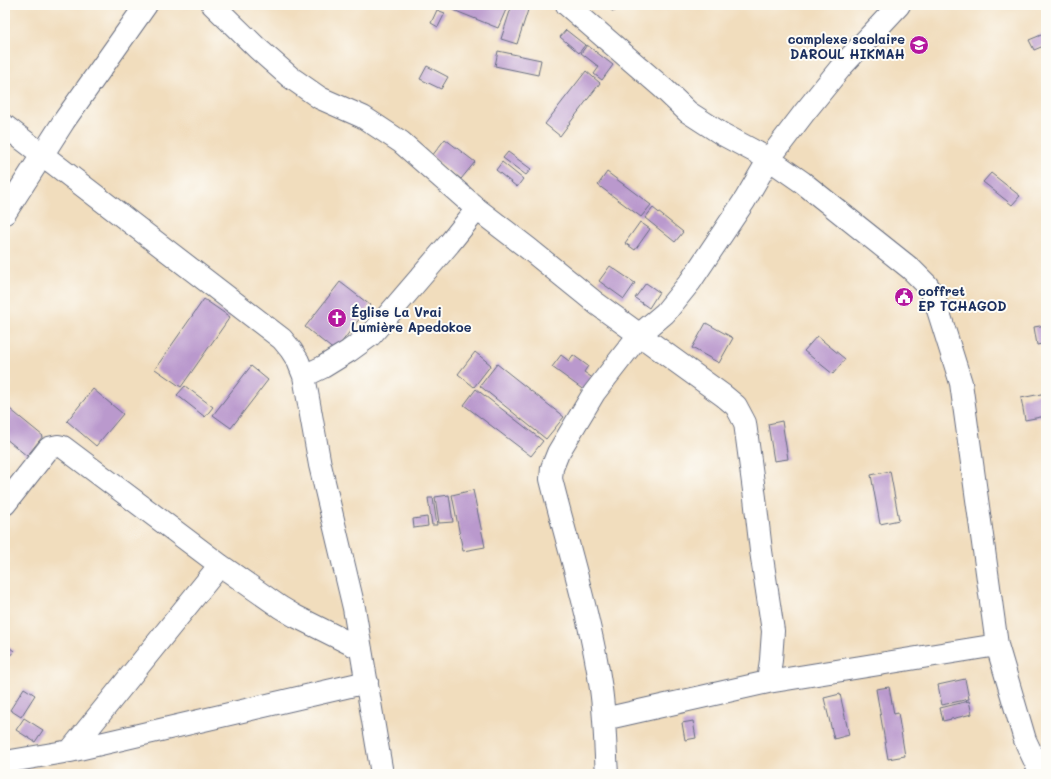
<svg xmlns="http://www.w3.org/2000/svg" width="1051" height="779" font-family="Mali,sans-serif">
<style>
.building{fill:#ba99cd}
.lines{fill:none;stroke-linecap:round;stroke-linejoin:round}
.minor-casing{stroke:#666c7f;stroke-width:24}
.minor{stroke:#fff;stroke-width:22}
.labels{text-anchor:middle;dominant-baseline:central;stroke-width:4;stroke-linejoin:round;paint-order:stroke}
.poi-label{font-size:13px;font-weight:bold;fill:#1b2f5e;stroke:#fdfcf7;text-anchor:start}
</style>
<rect width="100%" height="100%" fill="#fdfcf7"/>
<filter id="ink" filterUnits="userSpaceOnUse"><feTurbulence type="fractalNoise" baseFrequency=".025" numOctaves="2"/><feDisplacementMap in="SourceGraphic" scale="8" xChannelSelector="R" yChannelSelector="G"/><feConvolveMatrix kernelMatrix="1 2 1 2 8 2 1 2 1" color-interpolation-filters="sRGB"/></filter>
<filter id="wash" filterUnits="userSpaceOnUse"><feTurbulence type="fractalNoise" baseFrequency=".012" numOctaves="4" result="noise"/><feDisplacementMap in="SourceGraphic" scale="16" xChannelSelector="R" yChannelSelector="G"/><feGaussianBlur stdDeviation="0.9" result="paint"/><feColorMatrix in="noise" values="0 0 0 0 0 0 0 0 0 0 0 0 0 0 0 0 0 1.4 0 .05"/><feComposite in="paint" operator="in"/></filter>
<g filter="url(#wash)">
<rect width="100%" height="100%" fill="#f1ddbd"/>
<g id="blocks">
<!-- building -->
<path class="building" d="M453,5H508L498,28L451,9Z
M512,5L528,10L517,44L501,39Z
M604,5H619L614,12Z
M437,10L445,13L438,27L431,23Z
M566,30L585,45L579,53L560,37Z
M1046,33V45L1034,50L1029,40Z
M587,45L613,65L602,80L594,74L599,67L581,53Z
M498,51L541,60L538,75L495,66Z
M427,66L448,77L441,89L420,79Z
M586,71L600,83L560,136L545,124Z
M445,139L475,162L461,179L432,156Z
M508,152L531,169L526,175L503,158Z
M502,162L523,179L517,187L496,170Z
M607,172L651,205L641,217L598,185Z
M991,173L1020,196L1012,205L983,182Z
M653,208L683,232L675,242L645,218Z
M640,222L650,229L635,250L625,243Z
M610,266L635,283L624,299L599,281Z
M340,282L370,305L335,351L305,327Z
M646,283L659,292L649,308L635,298Z
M204,299L230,317L181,387L155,369Z
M706,323L733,338L719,363L692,348Z
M1046,325V343L1037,345L1034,327Z
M817,336L845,359L833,374L804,351Z
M475,352L491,365L474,387L458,374Z
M561,355L569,361L573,355L588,366L584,372L594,379L585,391L552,367Z
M497,364L564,417L546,439L480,386Z
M251,366L268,380L231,428L213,415Z
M185,386L213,407L205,417L177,395Z
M93,389L123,414L96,446L67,421Z
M476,389L543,441L531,456L464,405Z
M1046,393V416L1025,420L1021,398Z
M5,405L43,436L27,456L5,438Z
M782,421L788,459L774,461L768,424Z
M890,471L899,520L880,524L871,475Z
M473,490L485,547L463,551L452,495Z
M449,495L453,522L439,523L435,497Z
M428,498H433L437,525H432Z
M427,517L428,526L414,528L413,519Z
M5,644L14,651L5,662Z
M965,679L969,699L942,705L938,685Z
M889,687L894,714L898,713L905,756L888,759L876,689Z
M24,688L35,695L21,717L10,710Z
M840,694L849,735L834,739L824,698Z
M969,701L972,714L943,721L940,708Z
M24,718L43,730L35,742L16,730Z
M693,721L696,738L685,740L682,723Z"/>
</g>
</g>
<g filter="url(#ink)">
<use href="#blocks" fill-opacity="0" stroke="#666c7f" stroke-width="1"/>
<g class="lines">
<!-- minor casing -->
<g class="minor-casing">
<path id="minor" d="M213,5L257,48L290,77L320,98L363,117L401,142L477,209L529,249L597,304L724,396L736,406L745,423L755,498L761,551L773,631L771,660L768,682
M567,5L664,89L688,112L722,134L769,159L802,182L911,269L927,285L933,294L961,383L997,645L1025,740L1041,774
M5,126L282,339L291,350L298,361L304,376L320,465L354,608L382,774
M5,213L64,121L146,5
M304,376L323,367L349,351L371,335L449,244L477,209
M5,504L49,448L58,446L63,447L220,565L280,607L295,616L361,649
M604,719L768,682L997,645
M70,751L220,565
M5,762L70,751L367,682
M607,774C605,746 605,717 601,689C591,619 568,547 551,479L552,468L558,453L594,393L639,335L665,313L690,282L745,200L769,159L804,113L842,66L899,5"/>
</g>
<!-- minor -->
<use href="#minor" class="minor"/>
</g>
</g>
<!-- icons -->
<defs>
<g id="school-disc" transform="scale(1)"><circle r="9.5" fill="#b5179e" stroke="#fdfcf7"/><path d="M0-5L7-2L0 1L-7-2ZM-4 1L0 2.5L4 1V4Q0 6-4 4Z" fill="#fff"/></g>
<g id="civic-disc" transform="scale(1)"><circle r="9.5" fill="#b5179e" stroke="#fdfcf7"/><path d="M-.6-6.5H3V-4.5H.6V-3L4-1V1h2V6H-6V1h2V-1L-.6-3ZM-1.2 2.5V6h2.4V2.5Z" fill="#fff"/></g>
<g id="church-disc" transform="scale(1)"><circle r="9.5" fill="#b5179e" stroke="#fdfcf7"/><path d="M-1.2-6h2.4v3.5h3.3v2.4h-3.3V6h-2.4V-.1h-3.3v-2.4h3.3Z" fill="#fff"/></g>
</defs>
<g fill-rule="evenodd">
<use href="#school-disc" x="919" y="45"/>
<use href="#civic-disc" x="904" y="297"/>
<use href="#church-disc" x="337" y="318"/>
</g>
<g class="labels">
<!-- poi labels -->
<g class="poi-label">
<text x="905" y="38" text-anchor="end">complexe scolaire<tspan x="905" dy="15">DAROUL HIKMAH</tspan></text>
<text x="918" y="290">coffret<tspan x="918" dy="15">EP TCHAGOD</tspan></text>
<text x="351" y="311">Église La Vrai<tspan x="351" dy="15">Lumière Apedokoe</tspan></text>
</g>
</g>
<!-- margin -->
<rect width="1051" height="779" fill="none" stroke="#fdfcf7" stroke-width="20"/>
</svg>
